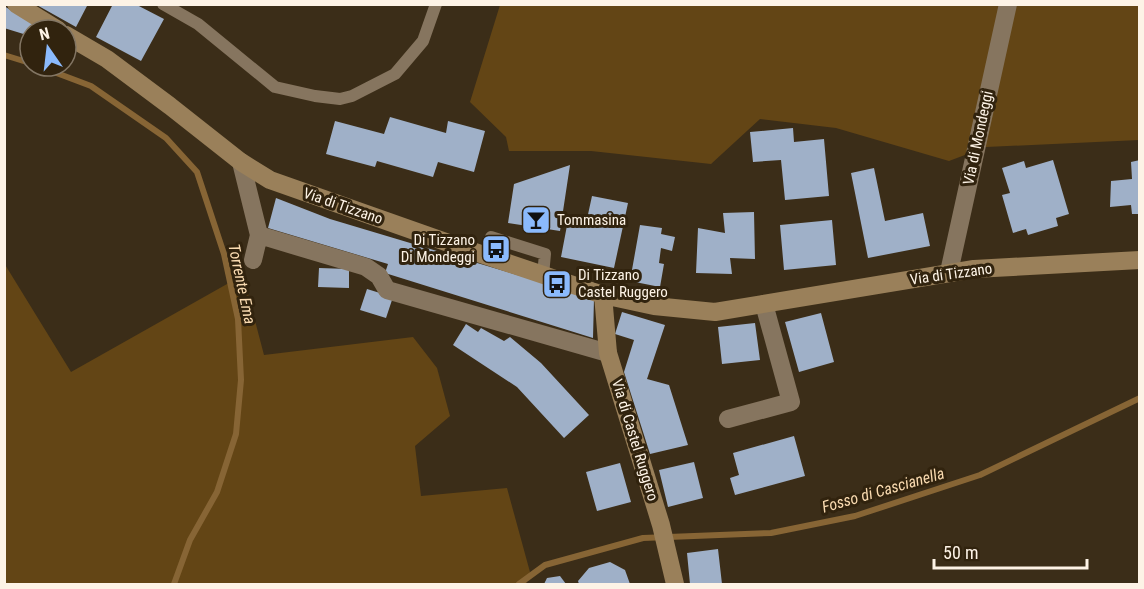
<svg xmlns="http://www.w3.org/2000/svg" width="1144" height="589" font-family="'Roboto Condensed',sans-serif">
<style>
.green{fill:#634515}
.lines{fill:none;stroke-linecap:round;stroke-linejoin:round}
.stream{stroke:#876535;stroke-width:6}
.building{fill:#9fb0c8}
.lane{stroke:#86755f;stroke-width:12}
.street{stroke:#86755f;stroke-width:18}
.secondary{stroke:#9a805a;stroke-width:18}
.labels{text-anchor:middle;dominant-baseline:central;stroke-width:6;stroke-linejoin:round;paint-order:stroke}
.street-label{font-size:15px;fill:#fdf3e6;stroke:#31230e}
.poi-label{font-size:15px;fill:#fdf3e6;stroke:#31230e;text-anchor:start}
.water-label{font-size:16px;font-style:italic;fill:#fadbb1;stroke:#31230e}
</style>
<rect width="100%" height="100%" fill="#3b2d18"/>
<!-- green -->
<path class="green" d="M500,5H1139V140L986,147L949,161L836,128L760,119L711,164L591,151H509L506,137L470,102Z
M4,263L71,372L243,275L264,355L413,337L437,368L450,416L415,446L421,496L507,488L530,572L526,584H5Z"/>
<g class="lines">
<!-- stream -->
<path class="stream" d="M4,55L30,63
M38,66L91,86L166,138L197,172L224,254L238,319L241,380L236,434L217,492L190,540L174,584
M519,584L545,565L643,538L771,533L855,516L980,475L1140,398"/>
</g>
<!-- building -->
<path class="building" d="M35,4H88L76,27Z
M113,4H135L164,19L141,61L96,37Z
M4,6L39,27L38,30H30V36L4,28Z
M390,117L446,133L448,121L485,131L474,172L438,162L433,177L377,161L375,167L326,154L335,121L384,134Z
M793,128L794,142L824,139L829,196L785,200L781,160L753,162L750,132Z
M1053,160L1069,214L1056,218L1058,226L1028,235L1026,229L1013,233L1002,195L1010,193L1002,168L1024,161L1026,168Z
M1140,160V214H1132L1131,205L1110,207L1111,181L1132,179L1131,162Z
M570,165L560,231L508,223L514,184Z
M874,168L885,221L923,213L930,246L868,258L851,173Z
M592,196L628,203L614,268L561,257L569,215L587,219Z
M276,198L330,219L594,298L593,338L385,273L388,264L268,228Z
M754,212L755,259L730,258L732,274L696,273L698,228L725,233L723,213Z
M832,220L836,265L784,270L780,225Z
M640,225L662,228L661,234L675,237L672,251L661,248L659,263L664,264L660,287L630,281Z
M319,268L349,269V288L318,287Z
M367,289L393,297L386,318L360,310Z
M622,312L665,325L647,379L669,385L688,445L650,454L624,372L634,340L615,334Z
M821,313L834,362L799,372L785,322Z
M755,323L760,360L722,364L718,327Z
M466,324L478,332L481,328L504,341L510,337L541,363L589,415L564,438L517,387L453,345Z
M794,436L805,476L735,495L730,478L739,475L733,453Z
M694,462L703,498L668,507L659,470Z
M620,463L631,502L597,511L586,472Z
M718,549L722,584H690L687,553Z
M610,562L625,570L630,584H579L578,581L589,568Z
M560,576L566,584H544L547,578Z"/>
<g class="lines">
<!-- lane -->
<path class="lane" d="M163,4L198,24L275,87L315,96L340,99L352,96L395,74L423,41L436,4
M487,256L491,237L545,254L543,275"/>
<!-- street -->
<path class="street" d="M241,162L259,235L253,260
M259,235L366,267L379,276L387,290L608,353
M949,272L1008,4
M728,419L791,402L764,304"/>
<!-- secondary -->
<path class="secondary" d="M16,4L58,30
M66,35L107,59L170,106L241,162L270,180L460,247L603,295L654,306L715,312L974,269L1140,260
M603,295L608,353L661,525L675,584"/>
</g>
<!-- icons -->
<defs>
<g id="bar-square" transform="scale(1.5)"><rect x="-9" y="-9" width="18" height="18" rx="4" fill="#8bbafc" stroke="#31230e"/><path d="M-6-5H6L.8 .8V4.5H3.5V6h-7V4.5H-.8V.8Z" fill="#111"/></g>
<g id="bus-square" transform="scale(1.5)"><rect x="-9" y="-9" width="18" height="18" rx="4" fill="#8bbafc" stroke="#31230e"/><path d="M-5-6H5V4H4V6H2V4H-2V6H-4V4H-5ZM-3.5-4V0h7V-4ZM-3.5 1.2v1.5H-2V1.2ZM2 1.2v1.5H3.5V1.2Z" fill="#111"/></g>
</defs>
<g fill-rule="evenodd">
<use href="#bar-square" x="536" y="220"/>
<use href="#bus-square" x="496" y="249"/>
<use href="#bus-square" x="557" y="284"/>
</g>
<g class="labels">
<!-- street labels -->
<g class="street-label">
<text transform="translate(978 138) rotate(-78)">Via di Mondeggi</text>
<text transform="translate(343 206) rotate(19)">Via di Tizzano</text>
<text transform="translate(951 274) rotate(-8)">Via di Tizzano</text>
<text transform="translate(635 440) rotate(73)">Via di Castel Ruggero</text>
</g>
<!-- poi labels -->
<g class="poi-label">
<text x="557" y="220">Tommasina</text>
<text x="475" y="240" text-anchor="end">Di Tizzano<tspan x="475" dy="17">Di Mondeggi</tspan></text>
<text x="578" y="275">Di Tizzano<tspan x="578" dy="17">Castel Ruggero</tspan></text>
</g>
<!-- water labels -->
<g class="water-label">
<text transform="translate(242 284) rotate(78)">Torrente Ema</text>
<text transform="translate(883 490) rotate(-16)">Fosso di Cascianella</text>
</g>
</g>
<!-- border -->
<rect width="1144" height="589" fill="none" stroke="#fdf3e6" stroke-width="12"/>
<!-- north arrow -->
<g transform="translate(48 48) rotate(346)"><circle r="28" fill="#31230e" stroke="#837664" stroke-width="1.5"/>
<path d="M0-4.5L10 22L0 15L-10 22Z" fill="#8bbafc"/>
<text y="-9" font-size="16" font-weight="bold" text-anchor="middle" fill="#fdf3e6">N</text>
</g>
<!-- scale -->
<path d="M934 559v9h153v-9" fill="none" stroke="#fdf3e6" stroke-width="3"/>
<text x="943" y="559" font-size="18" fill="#fdf3e6" stroke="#31230e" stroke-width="4.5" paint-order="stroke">50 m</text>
</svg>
